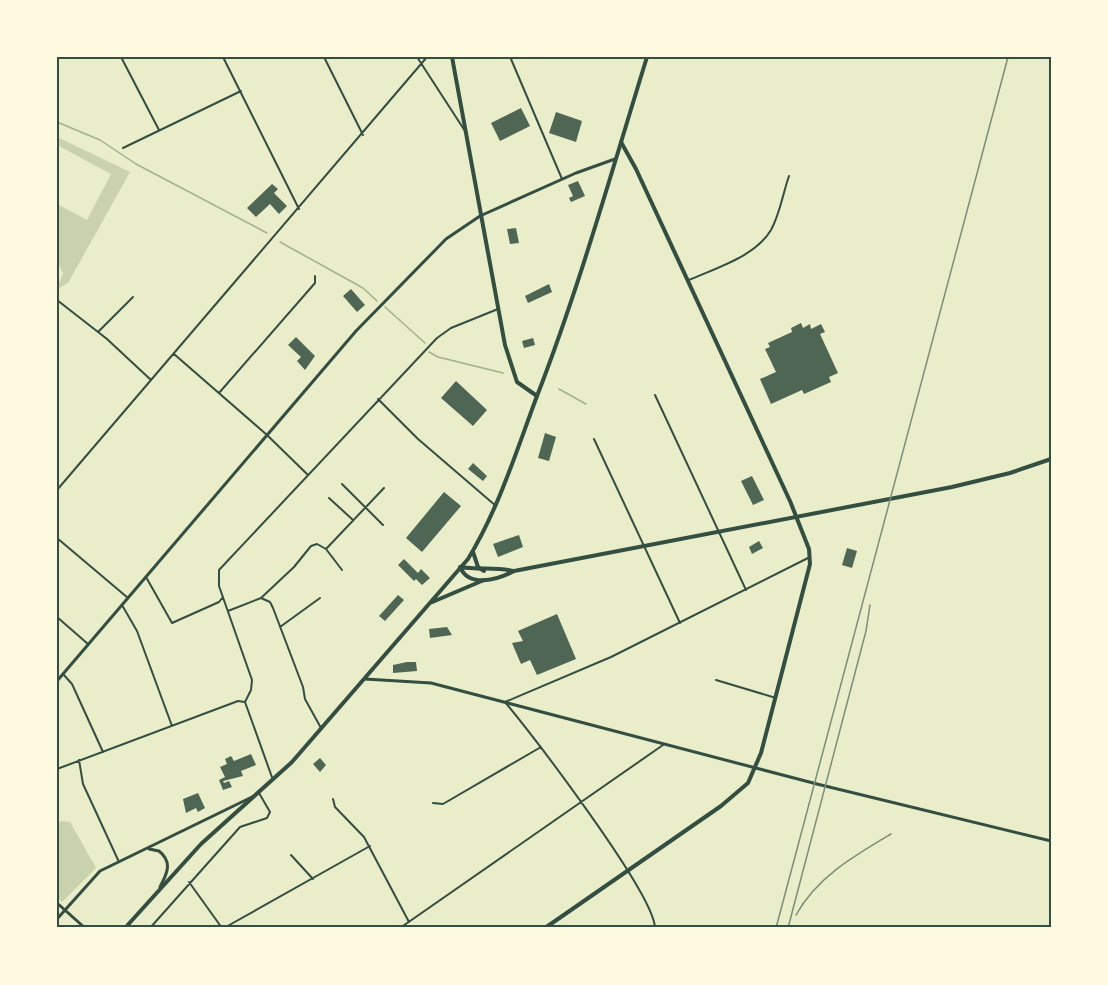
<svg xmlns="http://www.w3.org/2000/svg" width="1108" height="985" font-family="Mulish,sans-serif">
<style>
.green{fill:#cad2ad}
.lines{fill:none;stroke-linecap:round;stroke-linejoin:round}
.stream{stroke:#a3b18a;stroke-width:1.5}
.building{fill:#4f6655}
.minor{stroke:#344e41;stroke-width:2}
.tertiary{stroke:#344e41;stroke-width:3}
.secondary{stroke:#344e41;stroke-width:4}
.primary{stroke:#344e41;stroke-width:4}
.rail{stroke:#7c8e77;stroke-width:1.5}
.neatline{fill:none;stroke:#344e41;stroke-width:2}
</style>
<rect width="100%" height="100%" fill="#e9edc9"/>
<!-- green -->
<path class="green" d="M57,137L130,172L68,283L57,289L63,273L57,261V204L87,220L111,174L57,145Z
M61,821L70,822L96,868L62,902L57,898V824Z"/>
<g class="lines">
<!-- stream -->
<path class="stream" d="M57,122L100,140L136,164L267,233
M280,242L363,288L377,301
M385,307L425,343
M429,352L438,357L503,373
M559,389L586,404"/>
</g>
<!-- building -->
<path class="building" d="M521,108L530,126L500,141L491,123Z
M556,112L582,121L576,142L549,133Z
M578,181L585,196L571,202L569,198L573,196L568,185Z
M272,184L278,189L274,193L287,206L279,214L270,204L256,217L247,208Z
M516,228L519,243L510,244L507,229Z
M549,284L552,292L528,303L525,296Z
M351,289L365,305L357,312L343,296Z
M801,323L803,328L810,324L811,329L821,324L825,332L820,334L838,373L829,377L831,382L804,394L802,390L771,404L760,379L776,372L765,349L770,347L768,343L792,332L791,328Z
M296,337L315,356L305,370L297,361L301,357L288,345Z
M533,338L535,345L524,348L522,341Z
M456,381L487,410L473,426L441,398Z
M545,433L556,437L549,461L538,458Z
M473,463L487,476L483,481L468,469Z
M752,476L764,500L753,505L741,481Z
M444,492L461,506L422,552L406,538Z
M519,535L523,547L498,557L493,544Z
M759,541L763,548L752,554L749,547Z
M847,548L857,551L852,568L842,565Z
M404,559L418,573L421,569L430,578L422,585L416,579L414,581L398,565Z
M398,595L404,600L385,621L379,616Z
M557,614L576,659L537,675L530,660L521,664L512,643L523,641L518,631Z
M447,627L452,635L430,638L429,629Z
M407,662H416L417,671L393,673V665Z
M251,754L256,765L241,771L243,776L223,781L224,783L229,781L232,787L223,790L219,780L225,777L220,767L227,764L225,759L231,756L234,761Z
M320,758L326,765L320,772L313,764Z
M198,793L205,808L198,812L196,808L186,813L183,799Z"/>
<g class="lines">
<!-- minor -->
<path class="minor" d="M121,57L159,130
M223,57L299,209
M324,57L363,135
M417,57L465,131
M511,59L562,179
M123,148L241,91
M687,281C715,268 755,257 771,230C780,214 783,193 789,176
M57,300L107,339L151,380
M98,332L133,297
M174,354L267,435L308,475
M219,393L315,283V276
M655,395L746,590
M378,399L418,439L496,506
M594,439L680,623
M342,484L383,525
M57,490L427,57
M329,498L353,520
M57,538L128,598
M326,549L384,488
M146,577L172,623L219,602L223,597
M261,598L270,602L273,608L303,687L305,699L321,728
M122,605L137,631L172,726
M228,611L261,598L294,567L311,546L317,544L326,549L342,570
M57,617L88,644
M280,627L320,598
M63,674L72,684L103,752
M716,680L776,698
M79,760L83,784L119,862
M57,769L238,701L245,702
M273,780L245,702L251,690L252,680L219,586V570L437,338L451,328L498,309
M333,799L335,807L364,837L409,922
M433,803L443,804L541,747
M291,855L313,879
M189,882L222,928
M150,928L240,827L267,818L270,812L259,793
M224,928L370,846
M400,928L663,745
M655,928C654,893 533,736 505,702L611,657L808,558"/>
<!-- tertiary -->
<path class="tertiary" d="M365,679L431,683L817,784L1051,841
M57,681L356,331L446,239L480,216L576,173L615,159
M149,849L159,851C173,862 167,874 160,887
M57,903L85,928
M57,919L100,871L252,797"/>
<!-- secondary -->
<path class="secondary" d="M452,57L505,345L517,382L537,396
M460,567C469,588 497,580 514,571L952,487L1010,473L1051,459
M460,567C478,570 496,567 513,571
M545,928L721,806L748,783L761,753L810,564L809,549L790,501L636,169L621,142"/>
<!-- primary -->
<path class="primary" d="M473,552L478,567L484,571
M430,603L484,580
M125,928L201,844L292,762L468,559C499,508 516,452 537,396C580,285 612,170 647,57"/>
<!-- rail -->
<path class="rail" d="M796,915C817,877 854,856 891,834
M776,928L1008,57
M788,928L866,631L870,605"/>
</g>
<!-- border -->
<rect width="1108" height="985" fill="none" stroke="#fefae0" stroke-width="117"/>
<rect x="58" y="58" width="992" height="868" class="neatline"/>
</svg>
